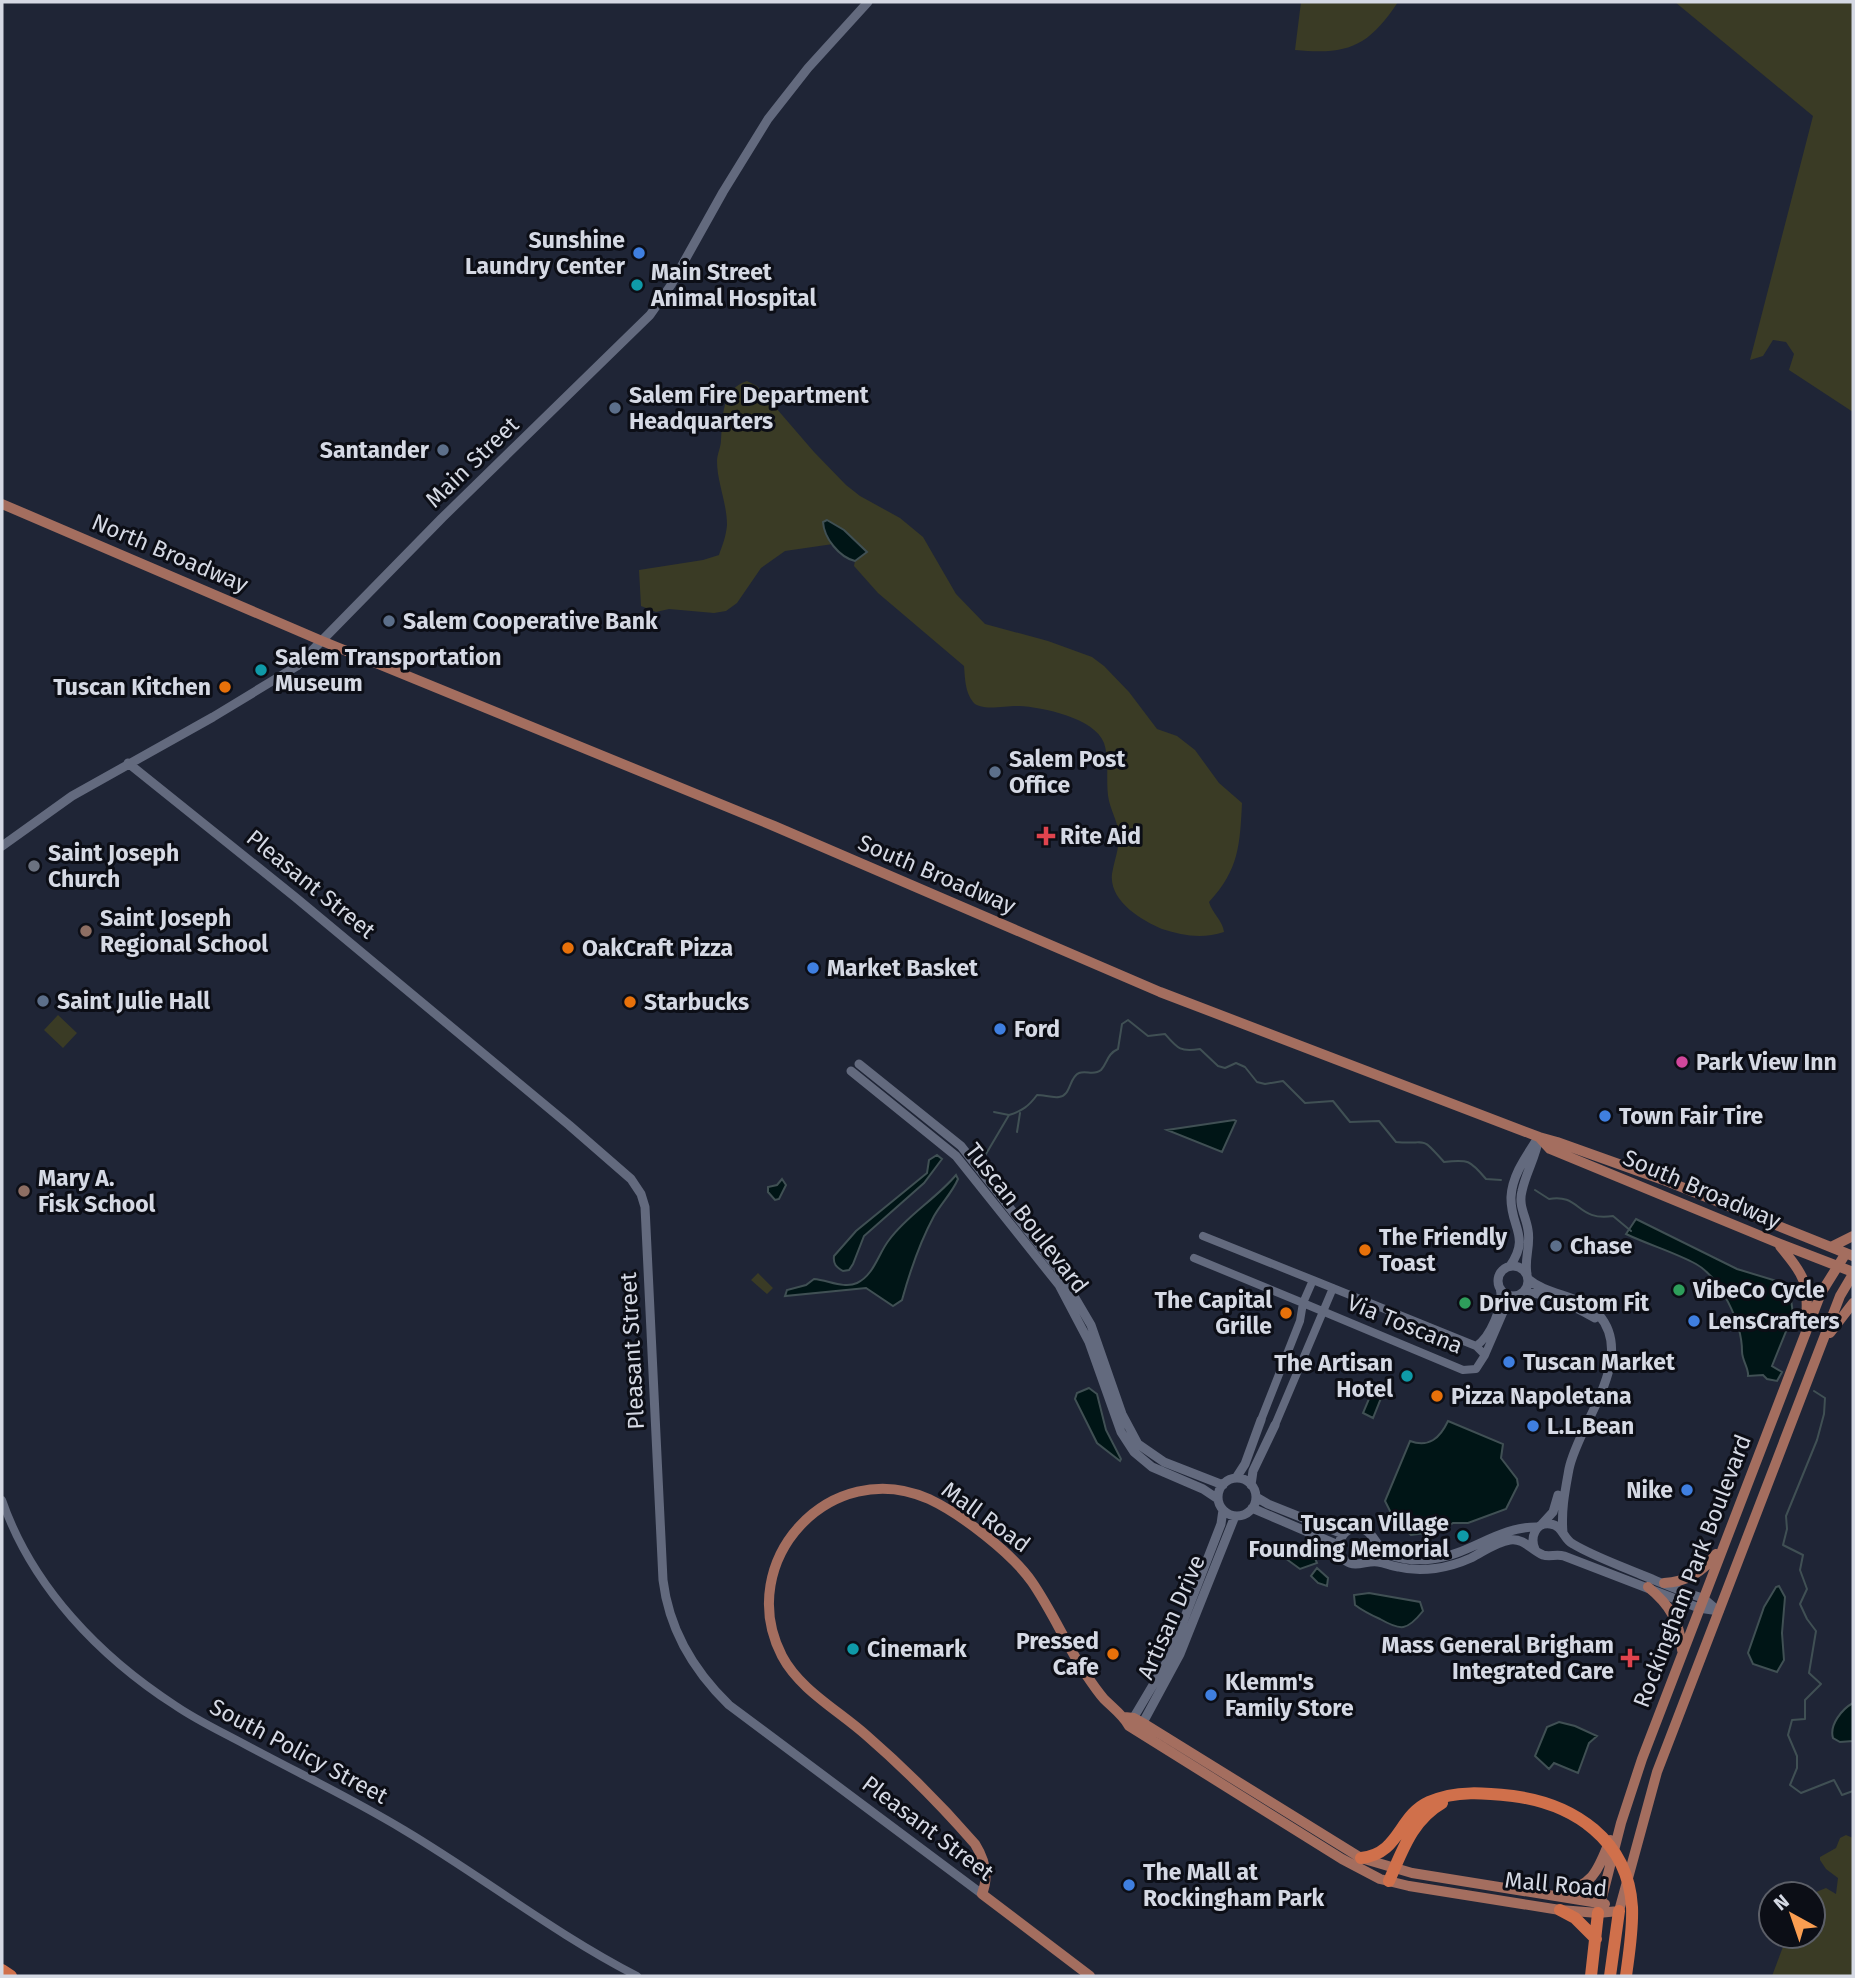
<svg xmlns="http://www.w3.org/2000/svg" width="1855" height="1978" font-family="'Fira Sans',sans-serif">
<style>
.green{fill:#3a3b25}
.water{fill:#001516;stroke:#405054;stroke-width:2}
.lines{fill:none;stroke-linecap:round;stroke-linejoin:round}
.stream{stroke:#405054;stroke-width:2}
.tertiary{stroke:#636a7e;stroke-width:8}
.secondary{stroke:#636a7e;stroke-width:9}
.primary{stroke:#a46e5f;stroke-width:10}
.motorway{stroke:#d0704b;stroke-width:12}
.shop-dot{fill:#3f7fe0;stroke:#0c0e16;stroke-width:2.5}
.culture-dot{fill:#0f9aa8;stroke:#0c0e16;stroke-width:2.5}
.service-dot{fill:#5c6f8a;stroke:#0c0e16;stroke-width:2.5}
.food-dot{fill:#e8710a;stroke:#0c0e16;stroke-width:2.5}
.health-dot{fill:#e0444e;stroke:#0c0e16;stroke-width:2.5}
.worship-dot{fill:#6b7280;stroke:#0c0e16;stroke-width:2.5}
.education-dot{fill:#8d6e63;stroke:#0c0e16;stroke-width:2.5}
.hotel-dot{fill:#d1479c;stroke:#0c0e16;stroke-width:2.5}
.leisure-dot{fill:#2e9e5b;stroke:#0c0e16;stroke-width:2.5}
.labels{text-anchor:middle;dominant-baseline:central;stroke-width:6;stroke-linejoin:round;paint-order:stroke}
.poi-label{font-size:23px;font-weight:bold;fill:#d5d9e4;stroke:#0c0e16;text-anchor:start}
.street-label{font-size:23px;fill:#d5d9e4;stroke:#0c0e16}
</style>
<rect width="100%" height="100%" fill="#1f2536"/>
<!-- green -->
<path class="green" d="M1301,2H1398C1368,47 1348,55 1295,50Z
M1675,2H1853V412L1789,370L1794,354L1786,342L1773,340L1763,356L1750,360L1813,116Z
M747,381L757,386L814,452L846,485L860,496L900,518L923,537L956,594L985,624L1048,641L1092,657L1104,666L1129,692L1157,729L1177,736L1195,750L1219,783L1242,803C1240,844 1239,870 1209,902C1212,913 1223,921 1224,932C1203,939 1183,936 1162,929C1141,920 1109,901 1112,874C1114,861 1119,849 1119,837C1119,825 1112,813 1109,801C1105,783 1110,761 1104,743C1095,718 1042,707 1019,706C1007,705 981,712 973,702C965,692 965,678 964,666L878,593L854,566L855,561L866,551L844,530L827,520L824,521V531L833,544L785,551L761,568L737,603L726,611L714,613L669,609L656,612L641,606L639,570L703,560L719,555C722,546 726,537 727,525C727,503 717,482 717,461C717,454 721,447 721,440C723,417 721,389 747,381Z
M58,1015L77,1033L63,1048L44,1030Z
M758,1273L773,1288L767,1294L751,1280Z
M1846,1835L1853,1838V1976H1772L1787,1936H1813L1815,1918L1813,1894H1811L1826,1888L1836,1894L1838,1878L1826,1869L1820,1860V1857L1836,1848L1840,1838Z"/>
<!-- water -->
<path class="water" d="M827,520L844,530L867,552L855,561C839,557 824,538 823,522Z
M1234,1120L1236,1121L1222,1152L1167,1130Z
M937,1155L942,1159L924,1183L864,1236L853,1264L849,1270L843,1271C836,1267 833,1264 834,1256L856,1231L927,1173L929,1160Z
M956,1175L958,1179C952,1193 942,1202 934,1216C920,1242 910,1271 902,1300L893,1306L866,1288L785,1296L787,1290L806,1285L814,1279C828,1280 844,1289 857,1283C874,1275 878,1254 889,1240C907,1215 936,1199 956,1175Z
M782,1179L786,1185L779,1199L775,1200L768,1192V1187L777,1185Z
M1636,1219L1737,1269L1780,1282L1790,1292L1793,1314L1772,1366L1782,1372L1777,1381L1767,1379L1763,1375L1748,1376C1749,1368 1742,1361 1742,1351C1742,1324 1721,1278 1696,1264C1674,1252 1649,1245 1626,1234Z
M1089,1388L1097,1394L1106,1430L1121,1459L1120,1461L1097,1443L1075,1399L1077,1393Z
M1371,1394L1381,1398L1373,1418L1363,1413Z
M1448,1421L1503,1444L1501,1458L1517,1479L1518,1485L1506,1509L1468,1523H1453L1441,1531L1411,1535L1395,1521L1385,1501L1410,1441C1429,1448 1440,1438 1448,1421Z
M1271,1545C1285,1546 1297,1556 1312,1551L1317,1563L1300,1569L1270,1547Z
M1317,1568L1328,1578L1327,1586L1318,1583L1311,1576Z
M1779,1586L1785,1597L1782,1633L1784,1660L1777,1672L1753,1664L1748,1653L1764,1607L1776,1587Z
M1369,1593L1420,1602L1423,1611C1407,1631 1401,1631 1380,1619C1371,1615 1363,1611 1355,1605L1354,1595Z
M1853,1703V1741L1840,1742L1833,1738C1829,1725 1842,1709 1853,1703Z
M1559,1722L1575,1726L1597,1736L1589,1743L1578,1773L1554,1763L1549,1769L1535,1756L1547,1727Z"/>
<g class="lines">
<!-- stream -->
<path class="stream" d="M994,1112L1009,1115
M1017,1132L1020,1113
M986,1154L1009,1115C1022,1111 1029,1106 1037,1095C1044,1095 1052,1098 1059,1097C1071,1096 1069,1077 1079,1073C1086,1070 1094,1076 1101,1070C1108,1062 1107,1054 1118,1049L1122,1024L1128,1020L1148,1036L1165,1034C1178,1049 1180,1052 1200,1049L1218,1066L1225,1068L1236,1063L1245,1067L1257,1082L1265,1084L1283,1081L1305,1103L1333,1101L1350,1122L1379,1121L1396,1142C1429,1145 1419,1134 1444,1162C1468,1159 1470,1160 1486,1179L1501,1180
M1535,1190L1549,1199C1580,1193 1577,1222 1613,1216L1631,1231
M1814,1391L1825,1398L1824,1414L1817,1440L1786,1516L1787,1529L1783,1545L1803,1555L1800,1570L1807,1589L1800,1604L1807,1619L1816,1631L1809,1673L1821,1684L1805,1700V1719L1792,1720L1788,1735L1797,1756V1768L1790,1785L1801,1793L1834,1780L1842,1795L1853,1791"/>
<!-- tertiary -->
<path class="tertiary" d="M1203,1236L1313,1280
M1194,1258L1303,1303L1300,1321L1261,1420
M1476,1346L1485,1355L1476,1369L1463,1370L1303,1303L1313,1280L1476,1346C1490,1337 1503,1306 1500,1290
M1485,1355L1507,1304L1513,1296
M1275,1425L1333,1288
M2,1500C32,1587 100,1657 176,1706C198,1721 222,1732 246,1745C298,1773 353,1799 404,1830C483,1877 555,1934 637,1976"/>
<!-- secondary -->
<path class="secondary" d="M128,763L295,897L569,1125L631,1179L641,1194L645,1207L663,1580C669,1630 693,1670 729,1705L982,1894
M2,846L72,796L213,717L297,666L442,518L650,315L671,285L723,192L768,119L808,68L868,2
M859,1064L961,1146L1058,1269L1091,1325L1122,1414L1138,1444L1164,1462L1223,1485
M851,1071L956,1156L1059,1285L1089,1342L1121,1432L1134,1452L1152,1467L1203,1489L1218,1499
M1498 1281a15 15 0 1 1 30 0a15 15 0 1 1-30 0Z
M1510,1266C1531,1236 1510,1227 1511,1197C1512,1176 1525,1158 1536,1141
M1527,1274C1524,1259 1531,1245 1528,1230C1526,1216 1518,1206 1522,1191C1526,1172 1536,1157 1539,1137
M1528,1279C1548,1296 1582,1295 1599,1315C1637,1359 1578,1424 1569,1469C1565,1491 1561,1510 1563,1533
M1522,1293C1545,1291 1575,1307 1595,1318
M1236,1478L1245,1464L1261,1420
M1218 1497a19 19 0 1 1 38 0a19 19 0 1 1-38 0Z
M1251,1485L1253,1471L1275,1425
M1256,1497L1268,1504L1343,1534
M1252,1508L1338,1545
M1542,1524L1553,1512L1558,1495
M1538,1527C1498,1526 1470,1555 1432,1559C1417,1561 1391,1560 1381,1548C1375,1542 1372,1532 1363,1529C1344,1521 1329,1550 1346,1561C1356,1568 1367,1560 1378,1562C1385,1563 1391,1566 1398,1567C1422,1573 1449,1568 1471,1558C1483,1552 1496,1542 1510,1540C1524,1538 1531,1550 1543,1555C1549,1557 1557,1554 1564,1556L1699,1608L1719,1611
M1535,1549C1530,1538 1535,1522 1550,1524C1563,1525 1563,1539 1573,1544C1595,1557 1619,1565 1642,1575C1662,1583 1682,1592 1703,1598L1718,1611
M1131,1722L1169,1658L1221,1524L1223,1510
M1140,1728L1180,1654L1235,1516"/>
<!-- primary -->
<path class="primary" d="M2,504L322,641L774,826L1160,992L1539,1137L1557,1142L1669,1182L1853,1256
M1539,1137L1550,1149L1778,1243L1853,1272
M1780,1246C1805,1277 1809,1282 1806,1322
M1831,1247L1853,1236
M1830,1333L1853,1303
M1664,1583C1686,1582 1703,1572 1716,1554
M1648,1587C1670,1605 1680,1622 1682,1650
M1124,1717L1134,1718L1143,1723L1361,1858L1412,1873L1605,1904
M1560,1893C1594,1885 1598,1870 1610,1840
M1619,1911L1657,1772L1840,1296L1853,1274
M1598,1913L1621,1823L1642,1759L1821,1293L1846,1253
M1090,1976L982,1894C989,1877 985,1860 975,1844C942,1806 904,1768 866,1735C838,1710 800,1690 782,1656C733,1561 831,1455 929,1499C961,1514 1012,1553 1032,1582C1052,1611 1066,1644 1085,1673C1091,1682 1097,1691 1104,1699C1113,1708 1123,1715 1129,1726L1342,1859L1380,1879L1409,1886L1560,1910L1598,1913L1619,1911"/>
<!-- motorway -->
<path class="motorway" d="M1361,1858C1400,1854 1398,1816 1429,1802C1456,1790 1485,1793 1513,1796C1574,1804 1628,1840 1632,1907C1633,1930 1629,1953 1626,1976
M1389,1881C1402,1852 1412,1820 1442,1803
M1560,1910L1575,1918L1596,1939
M2,1970L11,1976
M1591,1976L1598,1913
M1610,1976L1619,1911"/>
</g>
<!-- markers -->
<g class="shop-dot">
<circle cx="639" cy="253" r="7"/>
<circle cx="813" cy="968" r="7"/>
<circle cx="1000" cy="1029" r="7"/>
<circle cx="1605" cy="1116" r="7"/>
<circle cx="1694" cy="1321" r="7"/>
<circle cx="1509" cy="1362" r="7"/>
<circle cx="1533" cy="1426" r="7"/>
<circle cx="1687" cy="1490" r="7"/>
<circle cx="1211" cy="1695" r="7"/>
<circle cx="1129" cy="1885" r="7"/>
</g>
<g class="culture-dot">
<circle cx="637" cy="285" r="7"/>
<circle cx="261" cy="670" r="7"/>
<circle cx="1407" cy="1376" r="7"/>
<circle cx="1463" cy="1536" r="7"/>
<circle cx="853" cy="1649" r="7"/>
</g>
<g class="service-dot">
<circle cx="615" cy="408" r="7"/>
<circle cx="443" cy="450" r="7"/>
<circle cx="389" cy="621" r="7"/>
<circle cx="995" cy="772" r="7"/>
<circle cx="43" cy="1001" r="7"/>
<circle cx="1556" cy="1246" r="7"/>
</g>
<g class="food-dot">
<circle cx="225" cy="687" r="7"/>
<circle cx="568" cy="948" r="7"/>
<circle cx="630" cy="1002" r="7"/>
<circle cx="1365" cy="1250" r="7"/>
<circle cx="1286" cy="1313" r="7"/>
<circle cx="1437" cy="1396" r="7"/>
<circle cx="1113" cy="1654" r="7"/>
</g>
<g class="health-dot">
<path d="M1042.5 825.5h7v7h7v7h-7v7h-7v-7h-7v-7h7z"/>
<path d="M1626.5 1647.5h7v7h7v7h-7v7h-7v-7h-7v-7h7z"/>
</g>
<circle class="worship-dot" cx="34" cy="866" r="7"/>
<g class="education-dot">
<circle cx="86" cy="931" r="7"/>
<circle cx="24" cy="1191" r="7"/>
</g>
<circle class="hotel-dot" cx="1682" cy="1062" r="7"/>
<g class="leisure-dot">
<circle cx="1679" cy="1290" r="7"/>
<circle cx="1465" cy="1303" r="7"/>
</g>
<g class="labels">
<!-- poi labels -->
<g class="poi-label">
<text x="625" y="240" text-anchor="end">Sunshine<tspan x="625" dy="26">Laundry Center</tspan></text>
<text x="651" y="272">Main Street<tspan x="651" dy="26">Animal Hospital</tspan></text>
<text x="629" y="395">Salem Fire Department<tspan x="629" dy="26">Headquarters</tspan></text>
<text x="429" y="450" text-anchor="end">Santander</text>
<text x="403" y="621">Salem Cooperative Bank</text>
<text x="275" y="657">Salem Transportation<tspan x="275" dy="26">Museum</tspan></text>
<text x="211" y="687" text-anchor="end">Tuscan Kitchen</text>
<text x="1009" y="759">Salem Post<tspan x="1009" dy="26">Office</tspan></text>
<text x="1060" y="836">Rite Aid</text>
<text x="48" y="853">Saint Joseph<tspan x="48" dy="26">Church</tspan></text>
<text x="100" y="918">Saint Joseph<tspan x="100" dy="26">Regional School</tspan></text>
<text x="582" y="948">OakCraft Pizza</text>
<text x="827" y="968">Market Basket</text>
<text x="57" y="1001">Saint Julie Hall</text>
<text x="644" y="1002">Starbucks</text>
<text x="1014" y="1029">Ford</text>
<text x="1696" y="1062">Park View Inn</text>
<text x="1619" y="1116">Town Fair Tire</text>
<text x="38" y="1178">Mary A.<tspan x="38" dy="26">Fisk School</tspan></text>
<text x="1379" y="1237">The Friendly<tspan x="1379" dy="26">Toast</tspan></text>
<text x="1570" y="1246">Chase</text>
<text x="1693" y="1290">VibeCo Cycle</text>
<text x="1272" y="1300" text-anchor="end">The Capital<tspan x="1272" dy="26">Grille</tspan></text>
<text x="1479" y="1303">Drive Custom Fit</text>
<text x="1708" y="1321">LensCrafters</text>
<text x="1523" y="1362">Tuscan Market</text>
<text x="1393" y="1363" text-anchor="end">The Artisan<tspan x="1393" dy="26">Hotel</tspan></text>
<text x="1451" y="1396">Pizza Napoletana</text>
<text x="1547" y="1426">L.L.Bean</text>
<text x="1673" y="1490" text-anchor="end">Nike</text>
<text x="1449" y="1523" text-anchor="end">Tuscan Village<tspan x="1449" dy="26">Founding Memorial</tspan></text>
<text x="1099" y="1641" text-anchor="end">Pressed<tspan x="1099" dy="26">Cafe</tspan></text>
<text x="1614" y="1645" text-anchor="end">Mass General Brigham<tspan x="1614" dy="26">Integrated Care</tspan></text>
<text x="867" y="1649">Cinemark</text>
<text x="1225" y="1682">Klemm's<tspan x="1225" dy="26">Family Store</tspan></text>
<text x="1143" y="1872">The Mall at<tspan x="1143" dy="26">Rockingham Park</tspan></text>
</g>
<!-- street labels -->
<g class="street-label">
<text transform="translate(472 462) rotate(-44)">Main Street</text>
<text transform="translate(170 553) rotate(23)">North Broadway</text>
<text transform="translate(937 874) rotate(23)">South Broadway</text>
<text transform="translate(311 884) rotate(39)">Pleasant Street</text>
<text transform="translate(1702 1189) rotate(23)">South Broadway</text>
<text transform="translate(1027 1218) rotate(52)">Tuscan Boulevard</text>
<text transform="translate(1405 1324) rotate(22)">Via Toscana</text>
<text transform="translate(632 1351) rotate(-93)">Pleasant Street</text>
<text transform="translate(986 1517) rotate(36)">Mall Road</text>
<text transform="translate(1692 1571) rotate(-69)">Rockingham Park Boulevard</text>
<text transform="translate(1171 1617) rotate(-66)">Artisan Drive</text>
<text transform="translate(299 1751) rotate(28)">South Policy Street</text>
<text transform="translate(928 1828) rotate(37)">Pleasant Street</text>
<text transform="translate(1556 1884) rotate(5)">Mall Road</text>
</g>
</g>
<!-- border -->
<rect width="1855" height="1978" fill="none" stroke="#d5d9e4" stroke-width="7"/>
<!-- north arrow -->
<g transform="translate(1792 1915) rotate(320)"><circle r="33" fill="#0c0e16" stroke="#5c5f68" stroke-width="2"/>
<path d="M0-5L12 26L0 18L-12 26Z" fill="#fb9e51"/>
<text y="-10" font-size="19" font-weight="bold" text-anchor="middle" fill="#d5d9e4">N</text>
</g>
</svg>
